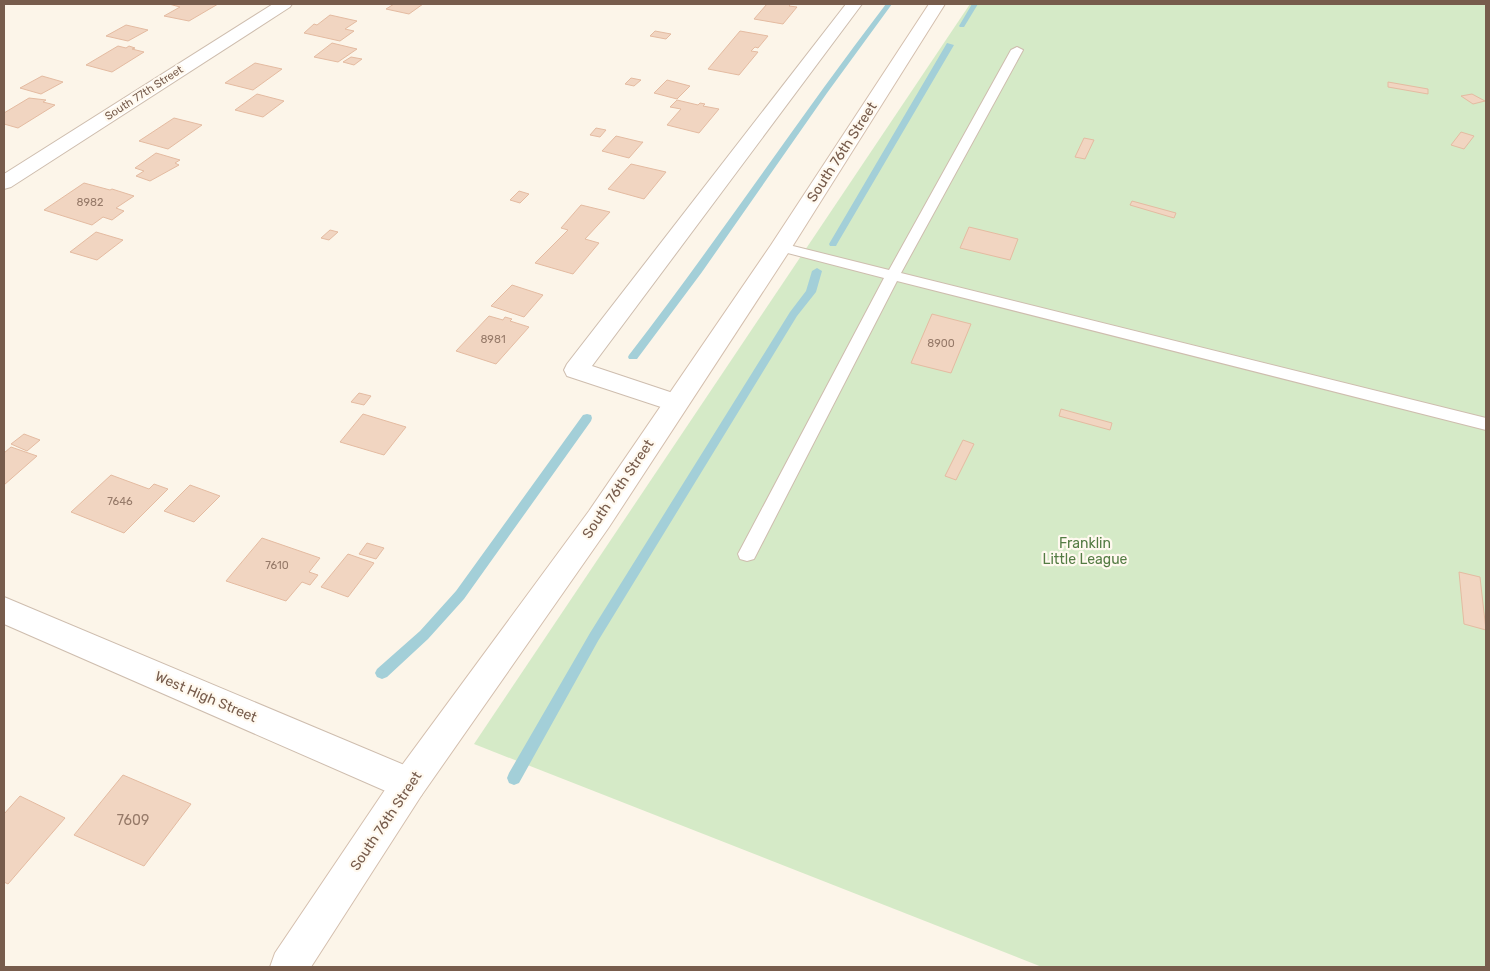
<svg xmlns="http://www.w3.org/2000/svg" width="1490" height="971" font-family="Rubik,sans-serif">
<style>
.green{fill:#d5eac7}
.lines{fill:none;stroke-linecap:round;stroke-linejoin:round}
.stream{fill:#a3cfd8;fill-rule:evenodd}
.building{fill:#f1d5c1;stroke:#e4bba1}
.service-casing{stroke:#cebdae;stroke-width:2}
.minor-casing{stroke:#cebdae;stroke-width:2}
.secondary-casing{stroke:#d4bfae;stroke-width:2}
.service{fill:#fff;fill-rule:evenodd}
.minor{fill:#fff;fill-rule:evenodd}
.secondary{fill:#fff;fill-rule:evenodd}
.labels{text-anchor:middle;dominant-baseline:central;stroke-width:4.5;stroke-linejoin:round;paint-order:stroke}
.far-street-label{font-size:11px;fill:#775c4c;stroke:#fff9ef}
.number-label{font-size:11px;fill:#967a69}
.street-label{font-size:14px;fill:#775c4c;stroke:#fff9ef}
.park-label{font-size:14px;fill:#547c44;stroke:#fff9ef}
.near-number-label{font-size:14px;fill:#967a69}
</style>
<rect width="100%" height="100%" fill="#fcf5e9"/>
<!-- green -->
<path class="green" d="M970,4H1486V967H1042L474,744Z"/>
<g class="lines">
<!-- stream -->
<path class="stream" d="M886,4H892L827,93L702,272L637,359H629L628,357L629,355C718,240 798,119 886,4Z
M972,4H978L964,27H960L959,26Z
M947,43L954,45L837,244L836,246H830L829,244Z
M817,268L822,271L816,292L797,316L598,641L519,783L514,785L509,783L507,778L509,773L590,633L790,312L806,291L812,271Z
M587,414L591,415L592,418L591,421L464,599L428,639L387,677L382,679L377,677L375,673L377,669L420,631L456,591L583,415Z"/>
</g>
<!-- building -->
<path class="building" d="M169,4H218L189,21L164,16L180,7Z
M394,4H423L409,14L386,9Z
M767,4H791L789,6L797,7L783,24L754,19Z
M330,15L357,21L345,29L354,31L340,41L304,33L314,24L317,25Z
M126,25L148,30L128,41L106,36Z
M655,31L671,34L666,39L650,36Z
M740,31L768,36L758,48L755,47L751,51L758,52L739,75L708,69Z
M332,43L336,44L357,49L338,62L314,57Z
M118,46L126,48L129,46L135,48L132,49L144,52L112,72L86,65Z
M351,57L362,59L354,65L343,62Z
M255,63L282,69L253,90L225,83Z
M42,76L63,82L41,94L20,88Z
M631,78L641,80L634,86L625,84Z
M667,80L690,86L677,99L654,93Z
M1388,82L1428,89V94L1388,87Z
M257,94L284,101L263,117L235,110Z
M1472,94L1485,101L1473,104L1461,96Z
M29,98L46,100L43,102L55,105L18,128L4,124V113Z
M677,100L698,105L700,103L705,104L703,106L719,109L699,133L667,125L681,109L670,107Z
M174,118L202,125L168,149L139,141Z
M596,128L606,130L600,137L590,135Z
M1461,132L1474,136L1464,149L1451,145Z
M616,136L641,142H643L629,158L602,151Z
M1084,138L1094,140L1085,159L1075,157Z
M156,153L180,160L175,163L179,165L150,181L136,176L144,171L135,168Z
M631,164L666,172L644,199L608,189Z
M84,183L110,190L112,189L134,196L116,208L124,211L112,220L103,217L92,225L44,210Z
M519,191L529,194L520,203L510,200Z
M1132,201L1176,213L1174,218L1130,205Z
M581,205L610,212L585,239L599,243L573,274L535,263L568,230L561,228Z
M969,227L1018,239L1010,260L960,248Z
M330,230L338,232L329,240L321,238Z
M96,232L123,240L97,260L70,252Z
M512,285L543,295L524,317L491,306Z
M932,314L971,324L951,373L911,363Z
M489,316L503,320L505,317L512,319L510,321L529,327L496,364L456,351Z
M359,393L371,396L364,405L351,402Z
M1061,409L1112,423L1110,430L1059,416Z
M363,414L406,427L384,455L340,442Z
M24,434L40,440L27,451L11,444Z
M963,440L974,444L956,480L945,476Z
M11,447L37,456L4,485V453Z
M111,475L149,489L154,484L168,489L124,533L71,512Z
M190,485L220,496L194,522L164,511Z
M262,538L320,558L309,572L318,575L310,585L302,582L286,601L226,581Z
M367,543L384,548L376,559L359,554Z
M348,554L374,563L348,597L321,587Z
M1459,572L1480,577L1486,630L1464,624Z
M123,775L191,804L144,866L74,835Z
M20,796L65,818L8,884L4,882V814Z"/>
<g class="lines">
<!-- service casing -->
<g class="service-casing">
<path id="service" d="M1017,47L1023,50L901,273L1486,418V430L897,281L754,559L747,561L740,559L738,554L884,278L776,250L774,247L776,244L781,243L889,270L1011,50Z"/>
</g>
<!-- minor casing -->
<g class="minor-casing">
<path id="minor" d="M273,4H292L290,7L11,187L4,189V174Z
M846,4H862L592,366L685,397L689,403L685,409L676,412L567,376L564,370L567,364Z
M4,597L421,772L426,784L421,796L409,800L397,796L4,624Z"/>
</g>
<!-- secondary casing -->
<g class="secondary-casing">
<path id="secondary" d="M929,4H945L792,247L609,527L421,796L311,967H270L275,953L397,772L589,511L771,245Z"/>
</g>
<!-- service -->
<use href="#service" class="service"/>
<!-- minor -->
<use href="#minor" class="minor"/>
<!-- secondary -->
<use href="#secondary" class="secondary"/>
</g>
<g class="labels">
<!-- far-street labels -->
<g class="far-street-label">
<text transform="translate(144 93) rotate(-33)">South 77th Street</text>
</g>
<!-- number labels -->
<g class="number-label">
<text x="90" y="202">8982</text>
<text x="493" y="339">8981</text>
<text x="941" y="343">8900</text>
<text x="120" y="501">7646</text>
<text x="277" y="565">7610</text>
</g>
<!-- street labels -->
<g class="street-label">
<text transform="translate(842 152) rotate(-57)">South 76th Street</text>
<text transform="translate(618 489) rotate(-56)">South 76th Street</text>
<text transform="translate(206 697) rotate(23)">West High Street</text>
<text transform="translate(386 821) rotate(-56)">South 76th Street</text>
</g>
<!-- park labels -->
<g class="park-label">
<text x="1085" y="543">Franklin<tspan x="1085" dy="16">Little League</tspan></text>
</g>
<!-- near-number labels -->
<g class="near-number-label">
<text x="133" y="820">7609</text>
</g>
</g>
<!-- border -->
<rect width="1490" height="971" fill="none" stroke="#775c4c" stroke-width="10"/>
</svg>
